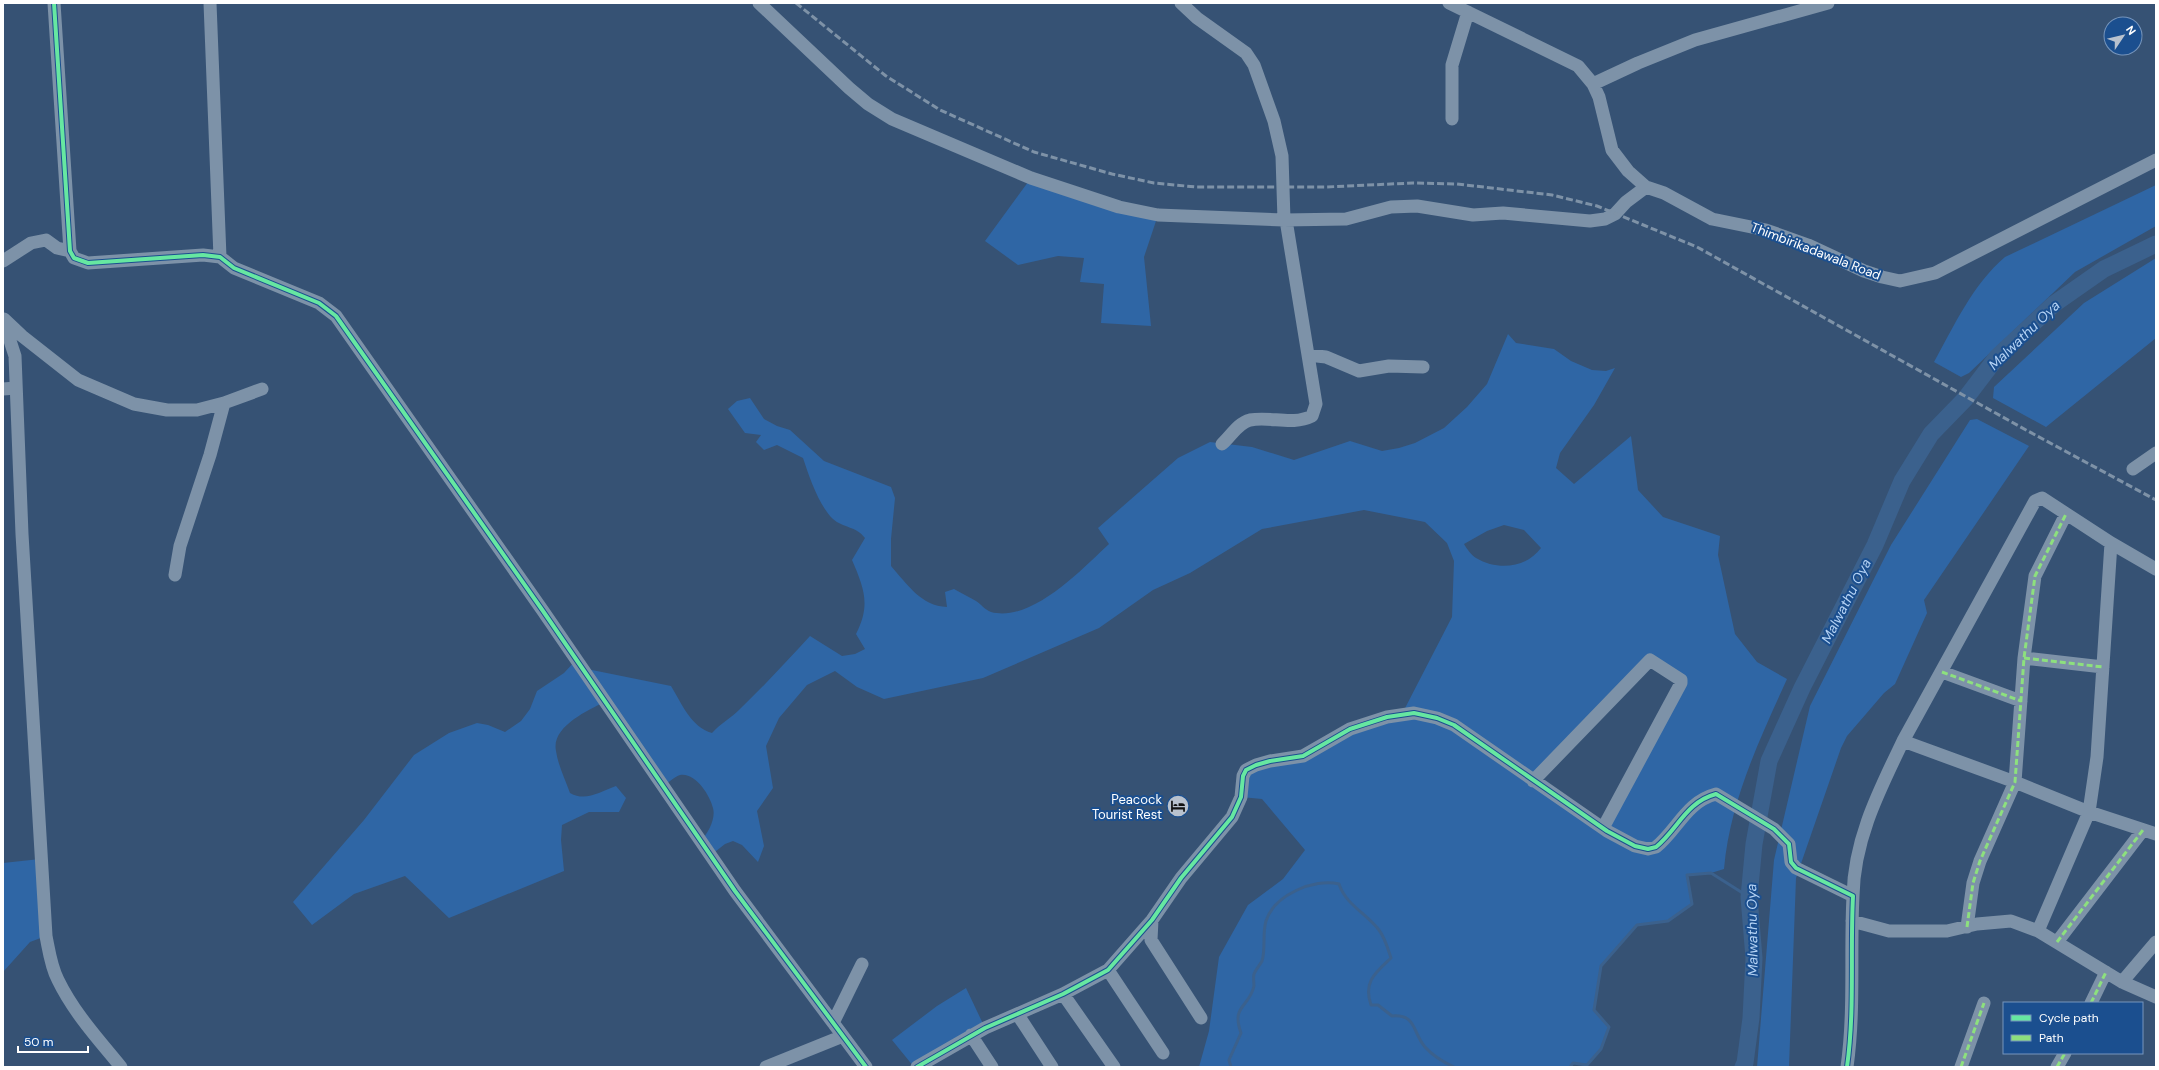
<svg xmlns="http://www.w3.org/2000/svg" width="2159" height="1070" font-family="'DM Sans',sans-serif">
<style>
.green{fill:#2f66a5;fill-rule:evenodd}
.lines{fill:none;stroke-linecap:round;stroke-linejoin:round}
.stream{stroke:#3b618d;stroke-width:3}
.river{stroke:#3b618d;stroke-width:17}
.minor{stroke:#7d92a8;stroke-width:13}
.rail{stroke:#7e92a7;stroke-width:3;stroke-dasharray:7 3;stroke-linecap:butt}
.quiet{stroke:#8de07e;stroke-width:3;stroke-dasharray:6 3;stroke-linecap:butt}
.cycleway-casing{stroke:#1b4f8f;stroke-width:6}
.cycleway{stroke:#66e7a1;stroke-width:4}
.labels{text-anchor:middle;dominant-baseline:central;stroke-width:4;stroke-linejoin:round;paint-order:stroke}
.street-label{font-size:13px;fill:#fff;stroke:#1b4f8f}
.poi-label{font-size:13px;fill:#fff;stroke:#1b4f8f;text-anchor:end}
.water-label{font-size:14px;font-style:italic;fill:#b5d3f5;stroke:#1b4f8f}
</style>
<rect width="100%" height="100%" fill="#365274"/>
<!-- green -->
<path class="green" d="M1031,178L1158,215L1144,257L1151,326L1101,323L1104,284L1080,282L1084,258L1058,256L1018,265L985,241Z
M2156,185V226L2075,272L1969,373L1961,377L1934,362C1954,326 1973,284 2005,257Z
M2156,258V338L2046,427L1993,398L1994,387L2084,303Z
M1508,334L1516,343L1554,349L1571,361L1592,370L1606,371L1615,368L1594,405L1560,453L1556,468L1574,484L1631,436L1638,490L1663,517L1720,536L1718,555L1735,634L1757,662L1787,679C1759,741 1730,801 1724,869L1711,873L1687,875L1692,904L1668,921L1637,925L1601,966L1594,1010L1609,1027L1601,1049L1587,1065L1573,1063L1570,1067H1199L1209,1031L1219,957L1248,905L1283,879L1305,850L1262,799L1241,797L1243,776L1402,714L1452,617L1454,561L1447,543L1425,522L1364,510L1262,529L1190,573L1153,590L1099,628L983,678L884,699L857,687L835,671L807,685L779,718L766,746L773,788L757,811L764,846L758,862L742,845L733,841L725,844L711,855L701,841C708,833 716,819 713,808C710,795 695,772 680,775C675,776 667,784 662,787L604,702C587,711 551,727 556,751C558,765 565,779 570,793C586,802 599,792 616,786L626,798L619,812H589L562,825L561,840L564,871L449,918L405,876L354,894L312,925L293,902L364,820L414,755L449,733L477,723L488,725L505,732L521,721L530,709L537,691L564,673L576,660L582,668L671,686C682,704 691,727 712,733C721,723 731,718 740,709C764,686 787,661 810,636L842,656L855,654L865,649L856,634C871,605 864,588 852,560L865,538C856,526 843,528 833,519C819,506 809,476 803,458L777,445L764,450L756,442L761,435L745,433L728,409L737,401L750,398L764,419L777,426L790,430L824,461L891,487L895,498L891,539V566C907,584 921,606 947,607L945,592L954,589C961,593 969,597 976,601C981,604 985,610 991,612C1032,623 1082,569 1109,544L1098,528L1178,458L1210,442L1252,447L1294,460L1350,441L1382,451L1399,448L1415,443L1444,428L1467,407L1487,384ZM1504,525L1524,530L1541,548C1526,568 1498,571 1476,558C1471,555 1467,549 1464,544L1487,531ZM1650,660L1680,679L1603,828L1534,781Z
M1977,419L2029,446L1924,600L1927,613L1895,684L1884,693L1847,736L1841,748L1796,878L1789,1067H1757L1774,860L1810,706L1891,545L1970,420Z
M40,859L46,936L30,942L3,972V863Z
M966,988L985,1028L914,1067L892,1040L937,1006Z"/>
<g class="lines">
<!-- stream -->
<path class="stream" d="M1231,1067L1229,1060L1241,1033C1231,1005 1249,1008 1254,986C1254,982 1253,978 1254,974C1256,969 1260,965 1262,961C1266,948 1262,934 1266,921C1274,895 1314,878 1339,884C1346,905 1366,913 1379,930C1385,938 1388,949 1391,958C1375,973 1363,982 1371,1005H1378L1392,1016C1417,1014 1412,1032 1425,1047C1433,1056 1443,1062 1454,1067
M1570,1067L1573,1063L1587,1065L1601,1049L1609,1027L1594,1010L1601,966L1637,925L1668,921L1692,904L1687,875L1711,873L1749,897"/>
<!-- river -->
<path class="river" d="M1743,1067L1745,1063L1751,1018L1754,958L1749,897L1754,844L1769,761L1802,688L1875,545L1902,481L1931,434L1965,399L1997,357L2054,304L2104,269L2156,244"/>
<!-- minor -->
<path class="minor" d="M54,3L70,251L74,258L88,263L203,255L220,257L234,268L319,303L336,316L543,611L735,891L866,1067
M210,3L220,257
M759,3L849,88L868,104L892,119L1031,178L1119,207L1158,215L1284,220L1346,219L1391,207L1417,206L1473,215L1503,213L1590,221L1605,219L1615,214L1626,202L1646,187
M1181,3L1197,18L1246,53L1254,65L1274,121L1282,156L1284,220
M1449,3L1578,66L1593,84L1599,97L1612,150L1628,171L1646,187L1664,193L1712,219L1766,230L1808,245L1864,271L1882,277L1900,281L1935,273L2156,160
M1593,84L1638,63L1695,40L1828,3
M1452,119V65L1468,12
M3,261L31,243L46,240L57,248L70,251
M3,319L15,356L22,534L46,936C49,951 51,967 58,980C74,1013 99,1040 121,1067
M4,319L22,336L78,380L134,404L167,410H197L224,403L262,389
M1308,355L1326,357L1359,371L1389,366L1423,367
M3,389L16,388
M1222,444C1231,436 1238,423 1250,420C1271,416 1292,426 1312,416L1316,404L1286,220
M2133,469L2156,453
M2111,543L2156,569
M175,575L180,546L210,455L224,403
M2024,658L2103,667
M1942,672L2021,701
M1903,741L2035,501L2042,498L2111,543L2097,757L2089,812L2038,931
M1533,781L1650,660L1681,680V683L1603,828
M1853,896C1854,839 1879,791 1903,741L2015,782L2089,812L2156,834
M1152,920L1151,940L1201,1018
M1852,921L1889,931H1947L1977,924L2011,921L2038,931L2122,982L2156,997
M1967,927L1973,883L1980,861L2015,782L2024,658L2035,576L2066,514
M2057,942L2143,830
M1108,970L1163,1053
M2122,982L2156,942
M1063,994L1114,1067
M2091,1003L2106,972
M1018,1015L1052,1067
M833,1023L862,964
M971,1035L992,1067
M766,1067L843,1036
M917,1067L985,1028L1063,994L1108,970L1152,920L1181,878L1232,817L1241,797L1243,776L1246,770L1256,765L1270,761L1303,756L1350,729L1387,717L1414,713L1437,718L1454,725L1607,831L1635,846L1648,849L1656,847C1678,829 1686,802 1716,794L1774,829L1789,844L1791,862L1796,868L1853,896C1850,953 1855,1010 1847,1067
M1961,1067L1984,1003
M2057,1067L2065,1053"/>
<!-- rail -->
<path class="rail" d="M796,3L886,76L940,110L1034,152L1112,174L1154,183L1196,187H1326L1413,183L1457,184L1552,195L1597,206L1697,247L2026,430L2156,500"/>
<!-- quiet -->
<path class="quiet" d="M2024,658L2103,667
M1942,672L2021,701
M1967,927L1973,883L1980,861L2015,782L2024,658L2035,576L2066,514
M2057,942L2143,830
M2091,1003L2106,972
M1961,1067L1984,1003
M2057,1067L2065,1053"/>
<!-- cycleway casing -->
<g class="cycleway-casing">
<path id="cycleway" d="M54,3L70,251L74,258L88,263L203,255L220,257L234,268L319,303L336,316L543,611L735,891L866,1067
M917,1067L985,1028L1063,994L1108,970L1152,920L1181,878L1232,817L1241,797L1243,776L1246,770L1256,765L1270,761L1303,756L1350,729L1387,717L1414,713L1437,718L1454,725L1607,831L1635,846L1648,849L1656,847C1678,829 1686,802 1716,794L1774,829L1789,844L1791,862L1796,868L1853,896C1850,953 1855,1010 1847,1067"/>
</g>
<!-- cycleway -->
<use href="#cycleway" class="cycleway"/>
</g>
<!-- icons -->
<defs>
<g id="hotel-disc" transform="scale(1.15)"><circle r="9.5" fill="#b9c2ce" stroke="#1b4f8f"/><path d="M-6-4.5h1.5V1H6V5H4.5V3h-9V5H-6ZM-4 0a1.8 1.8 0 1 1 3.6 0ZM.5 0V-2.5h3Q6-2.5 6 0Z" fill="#111"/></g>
</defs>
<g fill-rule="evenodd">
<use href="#hotel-disc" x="1178" y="806"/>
</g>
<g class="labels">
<!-- street labels -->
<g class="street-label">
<text transform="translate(1816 251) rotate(21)">Thimbirikadawala Road</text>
</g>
<!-- poi labels -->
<g class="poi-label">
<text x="1162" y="799">Peacock<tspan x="1162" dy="15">Tourist Rest</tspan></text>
</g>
<!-- water labels -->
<g class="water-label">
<text transform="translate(2024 335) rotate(-44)">Malwathu Oya</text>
<text transform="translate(1846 601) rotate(-63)">Malwathu Oya</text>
<text transform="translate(1752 930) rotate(-91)">Malwathu Oya</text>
</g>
</g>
<!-- border -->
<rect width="2159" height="1070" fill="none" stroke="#ffffff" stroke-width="8"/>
<!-- legend -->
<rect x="2003" y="1002" width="140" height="52" fill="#1b4f8f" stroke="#7695bc"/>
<rect x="2011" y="1015" width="20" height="6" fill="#66e7a1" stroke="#7695bc"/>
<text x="2039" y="1022" font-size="12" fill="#ffffff">Cycle path</text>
<rect x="2011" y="1035" width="20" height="6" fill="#8de07e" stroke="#7695bc"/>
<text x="2039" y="1042" font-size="12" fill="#ffffff">Path</text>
<!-- north arrow -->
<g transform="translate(2123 36) rotate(55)"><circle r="19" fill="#1b4f8f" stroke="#7695bc"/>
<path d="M0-3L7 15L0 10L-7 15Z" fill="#b9c2ce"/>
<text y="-6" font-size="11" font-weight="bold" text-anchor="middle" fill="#ffffff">N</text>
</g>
<!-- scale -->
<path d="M18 1046v6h70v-6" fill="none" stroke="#ffffff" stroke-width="2"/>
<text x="24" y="1046" font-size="12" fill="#ffffff" stroke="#1b4f8f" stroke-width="3" paint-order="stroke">50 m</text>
</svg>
